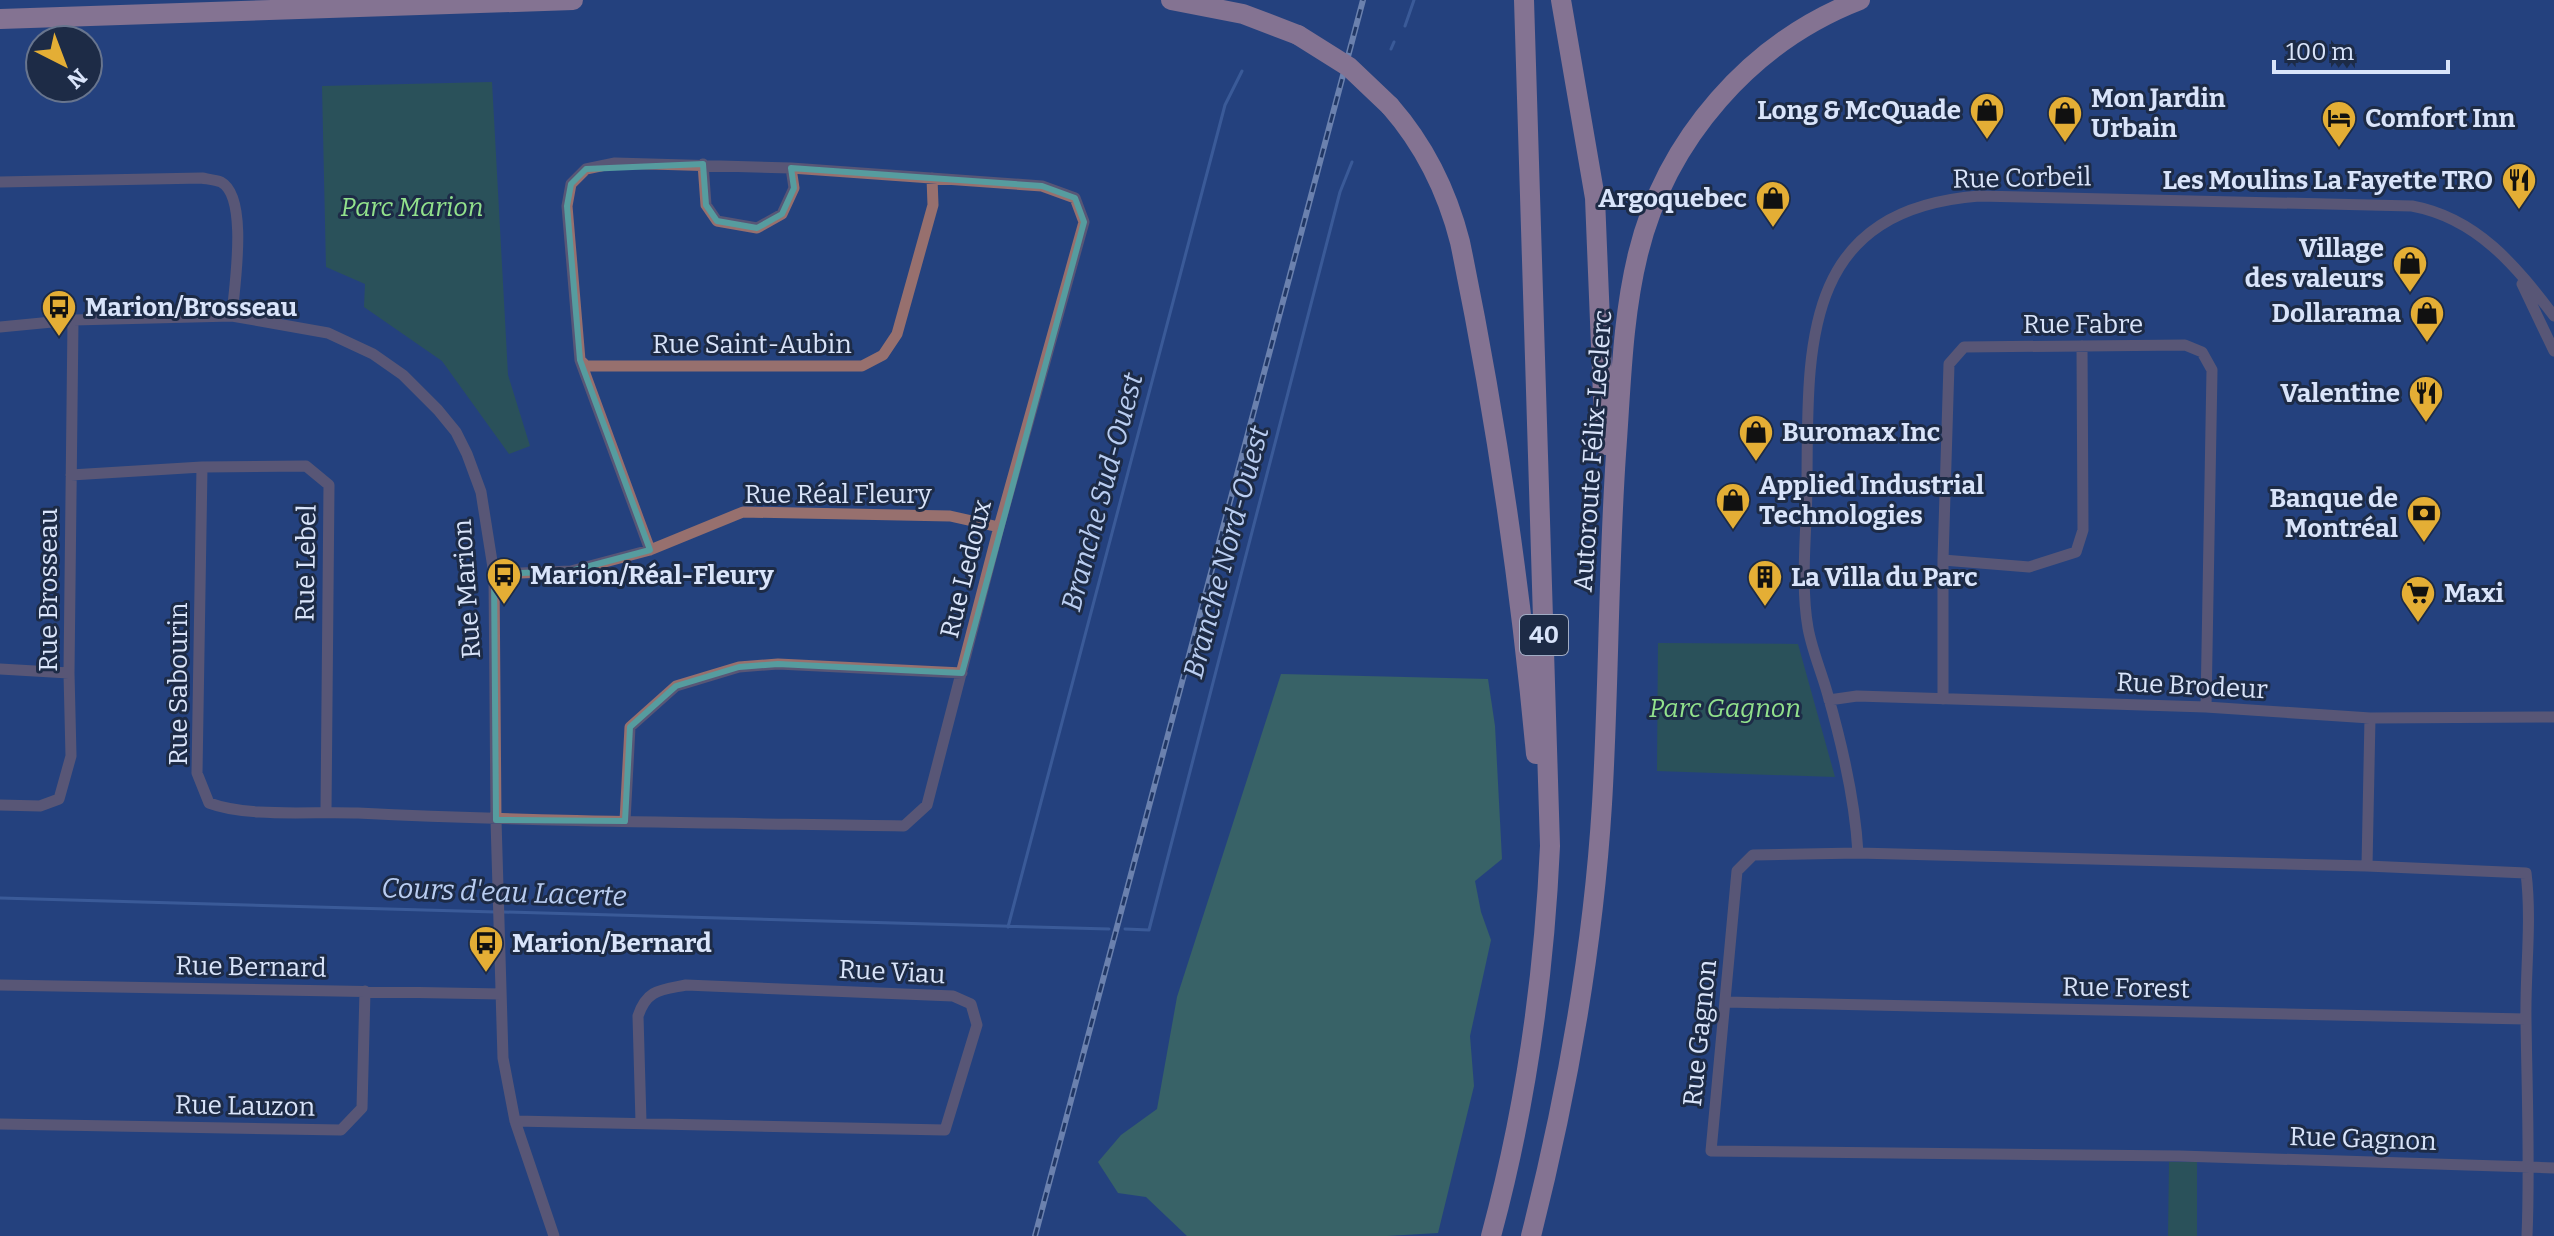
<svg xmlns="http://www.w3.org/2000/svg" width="2554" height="1236" font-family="Bitter,serif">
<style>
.green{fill:#32642f}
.forest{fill:#50894c}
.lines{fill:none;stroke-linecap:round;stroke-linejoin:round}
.stream{stroke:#5678b9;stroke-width:3}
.street{stroke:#97706e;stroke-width:11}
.highway{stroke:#f8afab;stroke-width:20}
.rail-casing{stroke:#c0cee9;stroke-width:6}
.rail{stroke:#1d2b46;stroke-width:3;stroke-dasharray:9;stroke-linecap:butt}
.highway-bridge{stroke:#f8afab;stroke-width:20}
.marked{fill:none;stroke:#569c9f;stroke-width:6;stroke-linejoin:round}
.labels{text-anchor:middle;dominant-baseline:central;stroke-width:6;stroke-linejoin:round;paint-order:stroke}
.shield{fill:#1d2b46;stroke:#a1acc4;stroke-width:2}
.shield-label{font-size:24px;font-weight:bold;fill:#d9e4fa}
.poi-label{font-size:26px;font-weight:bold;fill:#d9e4fa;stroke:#1d2b46;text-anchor:start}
.street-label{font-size:26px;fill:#d9e4fa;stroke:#1d2b46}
.park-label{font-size:26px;font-style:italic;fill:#92e18c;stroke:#1d2b46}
.water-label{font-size:28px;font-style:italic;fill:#b9cdf1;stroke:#1d2b46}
</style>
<rect width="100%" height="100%" fill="#24427e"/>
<!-- green -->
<path class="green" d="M492,82L508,375L530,446L509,454L442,361L364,307L365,284L326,267L322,86Z
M1658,643L1798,644L1835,777L1657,771Z
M2169,1162H2197V1236H2168Z"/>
<!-- forest -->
<path class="forest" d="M1281,674L1488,679L1495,726L1502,859L1475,881L1481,912L1491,940L1470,1036L1474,1086L1438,1233L1387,1236H1187L1146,1197L1118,1193L1098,1162L1121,1135L1157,1109L1177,997Z"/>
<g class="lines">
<!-- stream -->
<path class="stream" d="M1405,26L1414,0
M1391,49L1394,42
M0,898L496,912
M504,912L1109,929
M1008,927L1225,105L1242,71
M1125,929L1149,930L1340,192L1352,162"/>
<!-- street -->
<path class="street" d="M703,164L706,205L717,221L757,228L782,214L794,188L791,168
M0,182L202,178C207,179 216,180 221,182C249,197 234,288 232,316
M2522,284L2554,351
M0,327L73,320L232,316L328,333L373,354L403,375L438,410L456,432L467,454L481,492L494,574L496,820L503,1058L515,1121L554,1236
M580,360L586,366H862L883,355L897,334L933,205L932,178
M202,467L197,773L209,803C249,818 313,811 358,813C540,822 722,823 904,826L927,805L999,527L1084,222L1075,198L1042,186L791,168L615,163L586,169L571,184L567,206L580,360L650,550
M71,475L202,467L306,466L329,485L326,811
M1943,560L2029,567L2076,552L2083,530L2082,346
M494,574L571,571L650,550L743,512L950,516L999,527
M0,669L69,673
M1943,699V560L1949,364L1964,347L2185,345L2202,352L2212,370L2206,707
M1829,700L1857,696L2206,707L2370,718L2554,717
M0,805L40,806L59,799L71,756L69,673L73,320
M625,821L630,727L676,686L739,667L778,664L962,673
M1858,853C1855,799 1842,744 1827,692C1821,671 1812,650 1808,628C1800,583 1807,528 1807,482C1808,345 1801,210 1979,196L2412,206C2477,218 2516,266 2554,316
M2367,866L2370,718
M0,985L501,994
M1726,1002L2526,1019
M515,1121L945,1130L977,1025L971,1004L953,996L686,985C661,990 647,989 638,1016L641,1122
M0,1124L341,1130L362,1108L365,991
M2527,1236C2530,1164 2527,1093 2526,1020C2525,971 2532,922 2526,873L2367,866L1858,853L1753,855L1737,871L1711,1151L2180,1156L2530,1167L2554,1168"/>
<!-- highway -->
<path class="highway" d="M1171,0L1243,14L1298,35
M1561,0L1595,198L1605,445
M0,19L573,0
M1390,106C1425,146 1447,191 1460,242C1495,411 1520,582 1536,754
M1491,1236C1526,1107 1544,979 1550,846L1524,0
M1531,1236C1567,1094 1593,951 1602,804C1609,688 1608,571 1616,454C1621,388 1622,319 1638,254C1666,139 1751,42 1860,0"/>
<!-- rail casing -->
<g class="rail-casing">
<path id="rail" d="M1035,1236L1363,0"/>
</g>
<!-- rail -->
<use href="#rail" class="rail"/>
<!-- highway-bridge -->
<path class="highway-bridge" d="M1298,35L1349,67L1390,106"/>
</g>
<!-- marked area -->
<path d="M0 0H2554V1236H0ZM703,164L706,205L717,221L757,228L782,214L794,188L791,168L1042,186L1075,198L1084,222L962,673L778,664L739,667L676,686L630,727L625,821L496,820L494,574L571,571L650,550L580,360L567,206L571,184L586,169Z" fill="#24427e" fill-opacity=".55" fill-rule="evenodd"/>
<path class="marked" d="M703,164L706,205L717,221L757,228L782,214L794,188L791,168L1042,186L1075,198L1084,222L962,673L778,664L739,667L676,686L630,727L625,821L496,820L494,574L571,571L650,550L580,360L567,206L571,184L586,169Z"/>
<!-- icons -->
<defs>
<g id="shop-pin" transform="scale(1.8)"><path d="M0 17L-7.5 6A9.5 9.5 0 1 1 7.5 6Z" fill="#e4ae35" stroke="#1d2b46"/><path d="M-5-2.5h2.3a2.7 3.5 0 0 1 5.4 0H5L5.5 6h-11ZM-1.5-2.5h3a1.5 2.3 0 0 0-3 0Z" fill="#111"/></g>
<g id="hotel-pin" transform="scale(1.8)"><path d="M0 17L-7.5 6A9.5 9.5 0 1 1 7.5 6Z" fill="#e4ae35" stroke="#1d2b46"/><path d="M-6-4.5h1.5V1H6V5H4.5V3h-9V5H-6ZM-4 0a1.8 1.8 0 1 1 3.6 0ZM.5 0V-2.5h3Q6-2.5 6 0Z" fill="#111"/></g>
<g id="restaurant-pin" transform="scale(1.8)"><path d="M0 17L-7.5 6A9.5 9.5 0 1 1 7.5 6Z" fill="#e4ae35" stroke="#1d2b46"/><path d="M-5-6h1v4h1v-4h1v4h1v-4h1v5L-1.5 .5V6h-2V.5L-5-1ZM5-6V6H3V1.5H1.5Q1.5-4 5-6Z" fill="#111"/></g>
<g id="bus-pin" transform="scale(1.8)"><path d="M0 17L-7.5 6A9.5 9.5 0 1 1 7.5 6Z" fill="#e4ae35" stroke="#1d2b46"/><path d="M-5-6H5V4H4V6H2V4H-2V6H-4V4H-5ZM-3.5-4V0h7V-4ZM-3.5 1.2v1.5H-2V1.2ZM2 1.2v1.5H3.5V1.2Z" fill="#111"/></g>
<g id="bank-pin" transform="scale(1.8)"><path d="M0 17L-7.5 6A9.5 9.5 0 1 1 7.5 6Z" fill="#e4ae35" stroke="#1d2b46"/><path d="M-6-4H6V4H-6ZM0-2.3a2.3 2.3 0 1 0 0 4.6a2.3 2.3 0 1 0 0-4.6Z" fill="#111"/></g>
<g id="building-pin" transform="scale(1.8)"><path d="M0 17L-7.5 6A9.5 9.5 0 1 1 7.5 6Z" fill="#e4ae35" stroke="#1d2b46"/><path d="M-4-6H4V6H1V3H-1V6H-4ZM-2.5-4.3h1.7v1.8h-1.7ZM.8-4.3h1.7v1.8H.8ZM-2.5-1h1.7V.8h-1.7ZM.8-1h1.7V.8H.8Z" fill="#111"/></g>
<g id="supermarket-pin" transform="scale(1.8)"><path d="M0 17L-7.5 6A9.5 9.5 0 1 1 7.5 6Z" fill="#e4ae35" stroke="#1d2b46"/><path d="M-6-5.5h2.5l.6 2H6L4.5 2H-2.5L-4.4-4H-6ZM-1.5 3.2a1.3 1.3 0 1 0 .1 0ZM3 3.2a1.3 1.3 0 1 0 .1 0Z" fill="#111"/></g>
</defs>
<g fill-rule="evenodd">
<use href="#shop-pin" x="1987" y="110"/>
<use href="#shop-pin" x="2065" y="113"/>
<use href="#hotel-pin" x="2339" y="118"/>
<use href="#restaurant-pin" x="2519" y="180"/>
<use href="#shop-pin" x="1773" y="198"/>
<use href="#shop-pin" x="2410" y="263"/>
<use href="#bus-pin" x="59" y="307"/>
<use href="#shop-pin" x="2427" y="313"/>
<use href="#restaurant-pin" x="2426" y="393"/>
<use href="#shop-pin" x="1756" y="432"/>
<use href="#shop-pin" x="1733" y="500"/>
<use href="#bank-pin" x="2424" y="513"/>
<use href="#bus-pin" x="504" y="575"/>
<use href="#building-pin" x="1765" y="577"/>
<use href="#supermarket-pin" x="2418" y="593"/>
<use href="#bus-pin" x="486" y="943"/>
</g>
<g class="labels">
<!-- shield labels -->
<rect class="shield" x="1520" y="615" width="48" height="40" rx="6"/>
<g class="shield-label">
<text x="1544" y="635">40</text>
</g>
<!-- poi labels -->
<g class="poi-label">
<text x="2091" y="98">Mon Jardin<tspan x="2091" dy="30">Urbain</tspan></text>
<text x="1961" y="110" text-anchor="end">Long &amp; McQuade</text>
<text x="2365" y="118">Comfort Inn</text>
<text x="2493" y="180" text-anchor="end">Les Moulins La Fayette TRO</text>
<text x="1747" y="198" text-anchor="end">Argoquebec</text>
<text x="2384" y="248" text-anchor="end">Village<tspan x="2384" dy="30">des valeurs</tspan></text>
<text x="85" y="307">Marion/Brosseau</text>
<text x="2401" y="313" text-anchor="end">Dollarama</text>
<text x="2400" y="393" text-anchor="end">Valentine</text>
<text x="1782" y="432">Buromax Inc</text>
<text x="1759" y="485">Applied Industrial<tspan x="1759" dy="30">Technologies</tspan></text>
<text x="2398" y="498" text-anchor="end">Banque de<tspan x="2398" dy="30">Montréal</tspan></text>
<text x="530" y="575">Marion/Réal-Fleury</text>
<text x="1791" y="577">La Villa du Parc</text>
<text x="2444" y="593">Maxi</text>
<text x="512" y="943">Marion/Bernard</text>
</g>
<!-- street labels -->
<g class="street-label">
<text transform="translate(2022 178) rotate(-1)">Rue Corbeil</text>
<text x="2083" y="324">Rue Fabre</text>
<text x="752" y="344">Rue Saint-Aubin</text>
<text transform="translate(1593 451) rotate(-86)">Autoroute Félix-Leclerc</text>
<text x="838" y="494">Rue Réal Fleury</text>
<text transform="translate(306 563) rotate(-89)">Rue Lebel</text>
<text transform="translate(966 569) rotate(-76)">Rue Ledoux</text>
<text transform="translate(467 589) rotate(-94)">Rue Marion</text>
<text transform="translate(48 590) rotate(-90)">Rue Brosseau</text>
<text transform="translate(178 684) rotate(-90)">Rue Sabourin</text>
<text transform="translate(2192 686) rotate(3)">Rue Brodeur</text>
<text transform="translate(251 967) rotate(1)">Rue Bernard</text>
<text transform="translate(892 972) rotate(3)">Rue Viau</text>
<text transform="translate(2126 988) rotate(1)">Rue Forest</text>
<text transform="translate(1700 1033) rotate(-84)">Rue Gagnon</text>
<text transform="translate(245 1106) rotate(1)">Rue Lauzon</text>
<text transform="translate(2363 1139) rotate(2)">Rue Gagnon</text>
</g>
<!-- park labels -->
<g class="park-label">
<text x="412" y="207">Parc Marion</text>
<text x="1725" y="708">Parc Gagnon</text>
</g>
<!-- water labels -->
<g class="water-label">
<text transform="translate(1102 492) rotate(-75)">Branche Sud-Ouest</text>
<text transform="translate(1226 552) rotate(-75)">Branche Nord-Ouest</text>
<text transform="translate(504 892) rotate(2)">Cours d'eau Lacerte</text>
</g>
</g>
<!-- north arrow -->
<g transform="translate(64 64) rotate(138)"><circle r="38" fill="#1d2b46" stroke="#68758e" stroke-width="2"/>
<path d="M0-6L14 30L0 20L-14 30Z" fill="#e4ae35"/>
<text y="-12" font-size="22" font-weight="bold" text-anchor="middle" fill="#d9e4fa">N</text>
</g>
<!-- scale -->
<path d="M2274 60v12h174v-12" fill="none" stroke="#d9e4fa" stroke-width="4"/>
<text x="2286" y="60" font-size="24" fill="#d9e4fa" stroke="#1d2b46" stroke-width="6" paint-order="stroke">100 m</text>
</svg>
